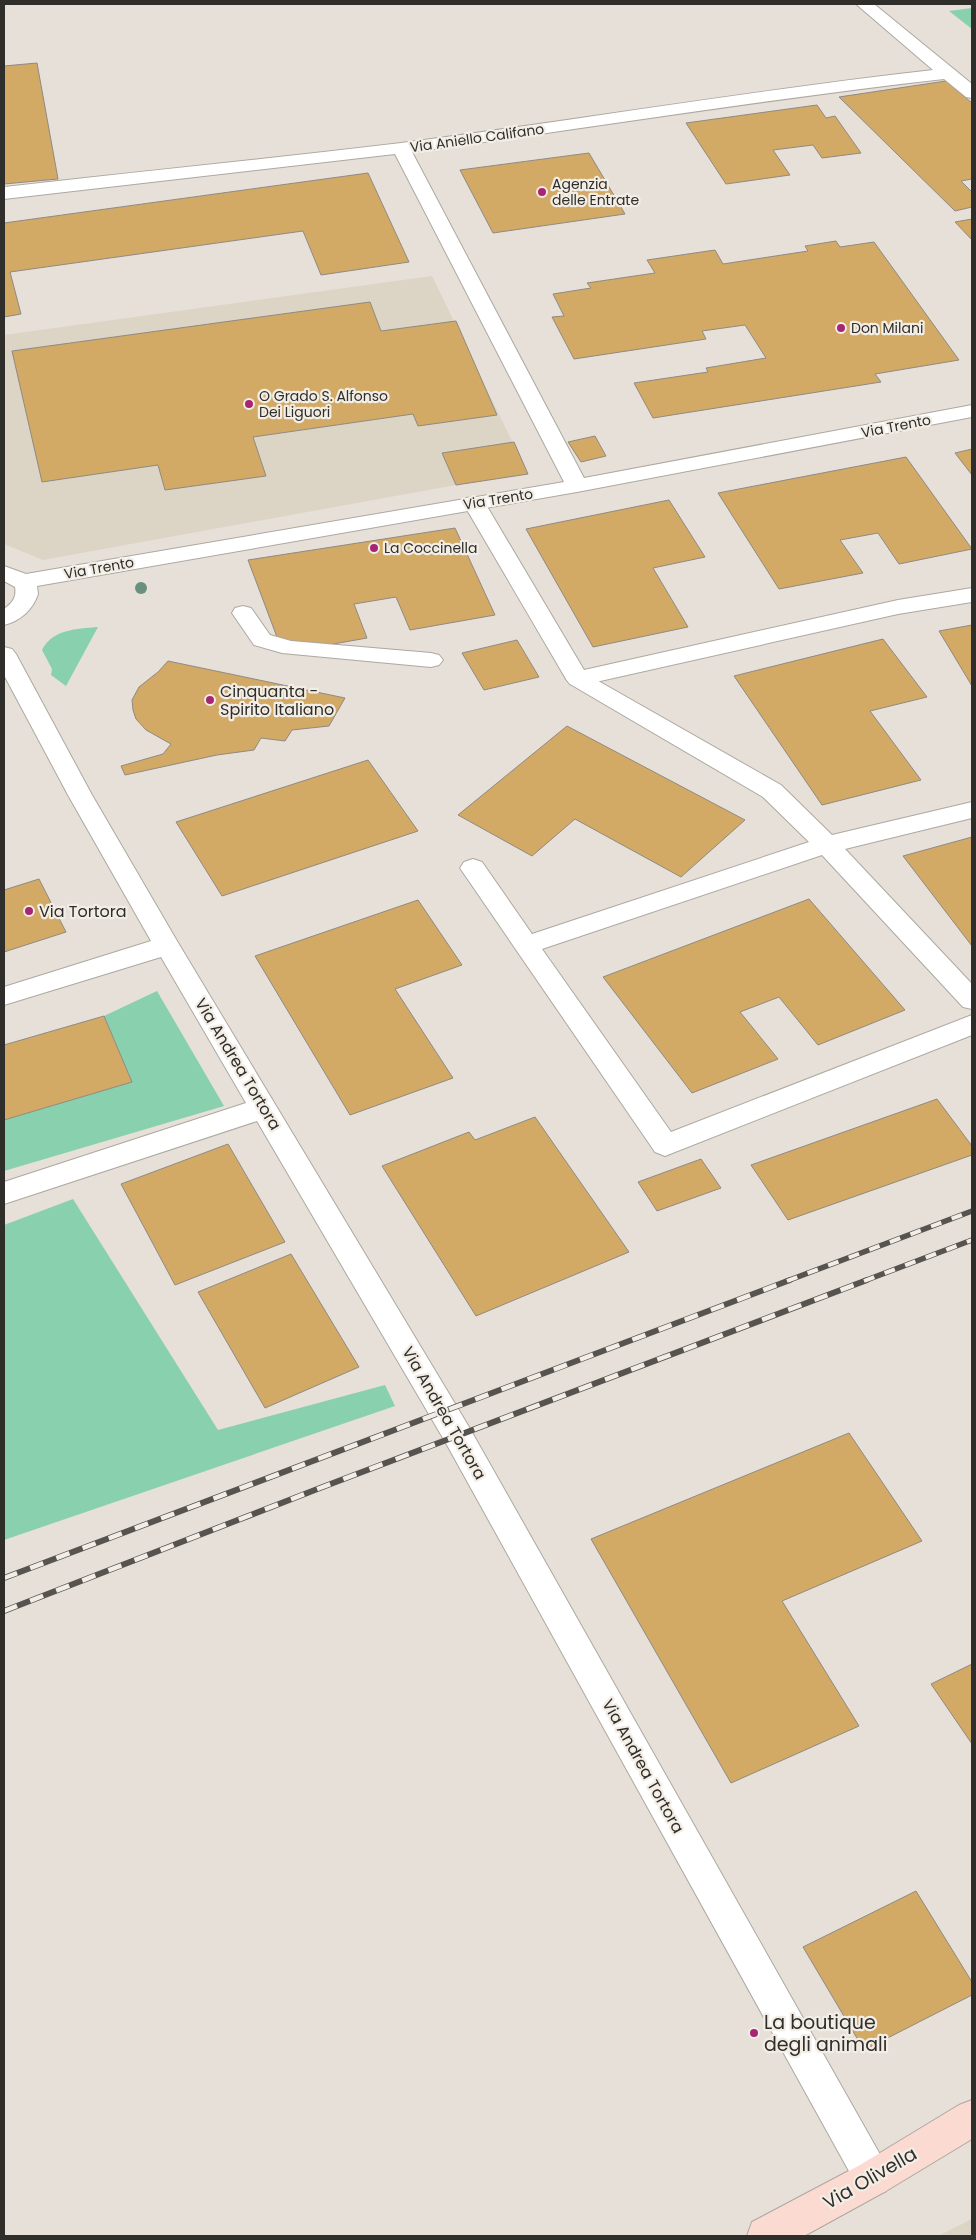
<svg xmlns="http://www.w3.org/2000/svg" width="976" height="2240" font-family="Poppins,sans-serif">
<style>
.built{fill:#dcd4c5}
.green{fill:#88d0ae}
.building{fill:#d2a965;stroke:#8f8a83}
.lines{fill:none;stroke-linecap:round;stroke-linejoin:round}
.lane-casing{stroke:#ada8a0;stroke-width:2}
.street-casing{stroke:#ada8a0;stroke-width:2}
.secondary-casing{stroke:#ada8a0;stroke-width:2}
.lane{fill:#fff;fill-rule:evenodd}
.street{fill:#fff;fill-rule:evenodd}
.secondary{fill:#fbdad2;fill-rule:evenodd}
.rail-far1-casing{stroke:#575450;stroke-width:5.5}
.rail-casing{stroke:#575450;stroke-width:6}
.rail-far1{stroke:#f3eee5;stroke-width:4;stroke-dasharray:11;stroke-linecap:butt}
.rail{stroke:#f3eee5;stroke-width:4.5;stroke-dasharray:14;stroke-linecap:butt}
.tree{fill:#698f7d}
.poi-dot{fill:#a62674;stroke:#f3eee5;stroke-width:2}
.labels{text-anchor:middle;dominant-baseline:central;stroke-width:4.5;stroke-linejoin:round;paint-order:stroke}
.far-street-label{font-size:14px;fill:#302e2b;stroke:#f3eee5}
.far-poi-label{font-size:14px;fill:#302e2b;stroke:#f3eee5;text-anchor:start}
.poi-label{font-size:16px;fill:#302e2b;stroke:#f3eee5;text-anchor:start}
.street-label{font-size:16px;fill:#302e2b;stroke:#f3eee5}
.near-poi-label{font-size:19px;fill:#302e2b;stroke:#f3eee5;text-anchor:start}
.near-street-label{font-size:19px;fill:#302e2b;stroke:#f3eee5}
</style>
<rect width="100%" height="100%" fill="#e6e0d8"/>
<!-- built -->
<path class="built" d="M432,276L528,474L456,485L43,560L4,544V335Z
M972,2219V2236H938Z"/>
<!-- green -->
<path class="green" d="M972,8V29L949,11Z
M98,627L66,686L51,675L52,669L42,650C53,629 76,629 98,627Z
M157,991L224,1106L4,1171V1120L132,1082L104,1016Z
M73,1199L218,1430L385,1385L395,1406L4,1540V1225Z"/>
<!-- building -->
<path class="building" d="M37,63L58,179L4,184V66Z
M946,81L972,103V179L961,181L972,192V207L955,211L839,97Z
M817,105L826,118L835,116L861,153L822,158L813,145L773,150L790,175L726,184L686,123Z
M589,153L625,214L493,233L460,170Z
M368,173L409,262L321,275L303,231L10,272L21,314L4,317V223Z
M972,219V240L955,222Z
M836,241L840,247L874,242L959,360L875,374L881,382L653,418L634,383L708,372L706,368L766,358L745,325L702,331L706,339L574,359L552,317L564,316L553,294L591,288L587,283L655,273L647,260L715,250L723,264L808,251L805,246Z
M370,302L381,331L456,321L497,415L418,426L413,414L253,437L266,476L165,490L158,465L42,482L12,351Z
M595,436L606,456L581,462L568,442Z
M514,442L528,474L456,485L442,453Z
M972,449V475L955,453Z
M906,457L972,549L899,564L878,533L840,540L863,573L779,589L718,493Z
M669,500L705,557L653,568L688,627L593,647L526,529Z
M455,528L495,615L410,630L396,597L354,604L367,638L283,653L248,560Z
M972,625V686L939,631Z
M883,639L927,697L870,711L921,780L822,805L734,676Z
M517,640L539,677L484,690L462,653Z
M168,661L345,698L329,726L292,730L285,741L261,738L254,750L217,755L125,775L121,766L163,754L171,744L146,730L136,719L133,710L132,700L139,687L158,672Z
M567,726L745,820L681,877L575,819L532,856L458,815Z
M368,760L418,831L222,896L176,822Z
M972,837V946L903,856Z
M39,879L66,932L4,952V890Z
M809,899L905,1010L818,1045L779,997L740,1012L778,1059L692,1093L603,977Z
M418,900L462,965L395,989L453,1078L350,1115L255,956Z
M104,1016L132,1082L4,1120V1045Z
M937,1099L972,1146V1155L788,1220L751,1165Z
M535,1117L629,1252L476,1316L382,1166L469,1132L475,1140Z
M228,1144L285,1242L175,1285L121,1184Z
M701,1159L721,1188L657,1211L638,1182Z
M291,1254L359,1367L265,1408L198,1292Z
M849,1433L922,1541L782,1601L859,1726L731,1783L591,1539Z
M972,1664V1744L931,1684Z
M916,1891L972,1982V1995L864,2050L803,1947Z"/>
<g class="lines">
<!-- lane casing -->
<g class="lane-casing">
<path id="lane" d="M474,497L482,498L485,503L584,670L898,600L972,588V602L898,614L578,686L570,684L566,679L463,503L466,498Z
M243,606L251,608L270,635L291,641L431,653L439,655L443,660L439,665L431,667L282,653L254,645L232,613L235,608Z"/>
</g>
<!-- street casing -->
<g class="street-casing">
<path id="street" d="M856,4H874L972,84V98L966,97L944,79C766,99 590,128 412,152L584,478L972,405V417L577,492L37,586L38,594C33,610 20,621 4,625V609C12,603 17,598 15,587L4,581V566L26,574L564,482L395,154L4,199V187C136,172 269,159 401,143C579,120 755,90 933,70Z
M4,647L12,649L16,654L92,795L177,941L469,1427L886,2165L892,2178L886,2191L873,2197L860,2191L447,1445L257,1121L4,1204V1182L246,1103L161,957L4,1005V987L151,941L68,795L4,675Z
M578,672L586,674L781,785L832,835L972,802V818L845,849L972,984V1009L963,1007L822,855L542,949L671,1132L972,1015V1035L675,1152L665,1156L655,1152L460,868L464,862L473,859L482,862L532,934L809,842L763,797L570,684L566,679L570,674Z"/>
</g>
<!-- secondary casing -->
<g class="secondary-casing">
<path id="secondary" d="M972,2100V2139L886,2191L804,2236H747L752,2222L860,2165L959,2105Z"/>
</g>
<!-- lane -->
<use href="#lane" class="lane"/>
<!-- street -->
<use href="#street" class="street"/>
<!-- secondary -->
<use href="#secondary" class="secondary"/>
<!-- rail-far1 casing -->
<g class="rail-far1-casing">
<path id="rail-far1" d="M787,1281L972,1211
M864,1281L972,1240"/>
</g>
<!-- rail casing -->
<g class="rail-casing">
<path id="rail" d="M4,1578L790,1280
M4,1611L320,1488L867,1280"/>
</g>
<!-- rail-far1 -->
<use href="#rail-far1" class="rail-far1"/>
<!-- rail -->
<use href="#rail" class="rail"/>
</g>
<!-- trees -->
<circle class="tree" cx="141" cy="588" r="6"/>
<!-- markers -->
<g class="poi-dot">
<circle cx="542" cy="192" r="5"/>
<circle cx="841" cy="328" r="5"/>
<circle cx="249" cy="404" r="5"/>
<circle cx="374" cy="548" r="5"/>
<circle cx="210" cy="700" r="5"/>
<circle cx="29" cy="911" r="5"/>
<circle cx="754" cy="2033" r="5"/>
</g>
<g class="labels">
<!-- far-street labels -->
<g class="far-street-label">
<text transform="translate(477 138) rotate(-8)">Via Aniello Califano</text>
<text transform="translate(896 426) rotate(-11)">Via Trento</text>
<text transform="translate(498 499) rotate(-9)">Via Trento</text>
<text transform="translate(99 568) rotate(-10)">Via Trento</text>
</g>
<!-- far-poi labels -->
<g class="far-poi-label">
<text x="552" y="184">Agenzia<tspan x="552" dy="16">delle Entrate</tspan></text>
<text x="851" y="328">Don Milani</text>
<text x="259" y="396">O Grado S. Alfonso<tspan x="259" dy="16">Dei Liguori</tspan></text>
<text x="384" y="548">La Coccinella</text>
</g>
<!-- poi labels -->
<g class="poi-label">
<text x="220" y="691">Cinquanta -<tspan x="220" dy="18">Spirito Italiano</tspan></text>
<text x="39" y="911">Via Tortora</text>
</g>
<!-- street labels -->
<g class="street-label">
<text transform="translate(238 1064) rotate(59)">Via Andrea Tortora</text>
<text transform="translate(444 1413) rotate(60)">Via Andrea Tortora</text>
<text transform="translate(643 1766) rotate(61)">Via Andrea Tortora</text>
</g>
<!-- near-poi labels -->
<g class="near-poi-label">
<text x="764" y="2022">La boutique<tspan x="764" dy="22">degli animali</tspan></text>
</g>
<!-- near-street labels -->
<g class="near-street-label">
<text transform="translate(870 2178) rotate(-30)">Via Olivella</text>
</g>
</g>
<!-- border -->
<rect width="976" height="2240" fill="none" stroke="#302e2b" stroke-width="10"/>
</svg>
